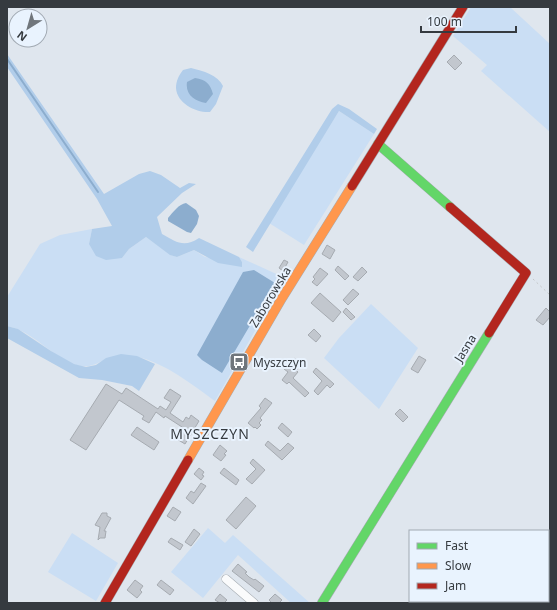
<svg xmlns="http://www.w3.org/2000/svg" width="557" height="610" font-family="'Noto Sans',sans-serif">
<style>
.green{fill:#cadef4}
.forest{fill:#b1cdea}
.water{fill:#8cadce}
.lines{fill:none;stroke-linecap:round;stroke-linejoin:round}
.stream{stroke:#8cadce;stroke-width:2}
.building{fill:#c2c7ce;stroke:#a6abb1}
.street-casing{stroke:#a6acb2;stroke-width:9}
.fast-casing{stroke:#a6acb2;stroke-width:10}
.slow-casing{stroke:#a6acb2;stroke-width:10}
.jam-casing{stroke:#a6acb2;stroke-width:10}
.path{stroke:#c4c7c9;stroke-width:1;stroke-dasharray:2 3;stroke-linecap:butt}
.street{stroke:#fafbfc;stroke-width:8}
.fast{stroke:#63d668;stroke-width:9}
.slow{stroke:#ff974d;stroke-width:9}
.jam{stroke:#b3261e;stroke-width:9}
.labels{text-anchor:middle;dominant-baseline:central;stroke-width:4;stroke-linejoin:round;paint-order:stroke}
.street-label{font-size:12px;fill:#353a3f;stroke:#e9f3fe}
.poi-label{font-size:12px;fill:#353a3f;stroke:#e9f3fe;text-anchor:start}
.quarter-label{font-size:14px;letter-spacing:1px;fill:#353a3f;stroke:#e9f3fe}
</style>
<rect width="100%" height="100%" fill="#dfe6ee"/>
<!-- green -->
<path class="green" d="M471,7H510L550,44V132L481,71L487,65L453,36Z
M339,111L374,134L304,245L269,223Z
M92,229L89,244L122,258L129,249L146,237L171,255L177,257L194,250L205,257L242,262L239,257L285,278L215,401C193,385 165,363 138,357C131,355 121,357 114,358C98,359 95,370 76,365C52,357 33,331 7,326V297L40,244L60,235Z
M371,304L418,348L379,409L324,358L339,338Z
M208,528L225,543L233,535L310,603H291L238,555L203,598L171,572Z
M72,533L118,563L96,601L48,572Z"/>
<!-- forest -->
<path class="forest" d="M7,54L104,194L139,174L150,171L161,175L180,188L189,183L196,184L182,193L157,217L162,234C176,242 184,248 199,238L239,257L242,262V267L218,263L194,250L177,257L170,255L146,237L129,249L122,258L106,260L96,256L89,244L92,229L112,226L97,199L7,67Z
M191,68C203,71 218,75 223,86L216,104L210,112C197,113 177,104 176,88C176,81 179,75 183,70Z
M338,104L349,109L377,129L374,134L339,111L253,252L246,247L332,109Z
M7,326L18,329L51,351L74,364L86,367L96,365L106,358L121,354L137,356L155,364L139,391L132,386L102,380L79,378L7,338Z"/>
<!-- water -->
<path class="water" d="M195,78C206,80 210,83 213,94L206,103C195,101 185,95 187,82Z
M186,203L196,210L199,216L197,224L191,233L187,232L168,221V218C173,212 179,204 186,203Z
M254,270L275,283L222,373L202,360L197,355L243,272Z"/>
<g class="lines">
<!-- stream -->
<path class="stream" d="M7,59L98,192"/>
</g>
<!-- building -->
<path class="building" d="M454,55L462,63L455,70L447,62Z
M327,245L335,250L330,259L322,254Z
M284,260L288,262L283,271L279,268Z
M338,266L349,276L345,280L335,270Z
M362,267L367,272L358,281L353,277Z
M320,268L328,274L317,286L312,282L315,279L313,277Z
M353,289L359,294L348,305L343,300Z
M320,293L341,312L333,322L311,303Z
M346,308L355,317L351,320L343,312Z
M546,308L550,312V317L543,325L536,320Z
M314,329L321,336L316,342L308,335Z
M419,356L426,360L418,373L411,369Z
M294,358L300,363L296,367L298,369L296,370L298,372L293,378L309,393L305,397L289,382L287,384L282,380L288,372L284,369Z
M316,368L334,384L330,388L327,385L318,395L314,391L322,381L313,372Z
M106,384L122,394L126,388L158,409L160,406L166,410L171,402L164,398L170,389L181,396L170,413L183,422L186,417L189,419L191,415L199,421L185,444L175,438L182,427L165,416L164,418L156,412L149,423L142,419L144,416L119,400L86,450L70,440Z
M265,398L272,403L260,418L262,420L259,423L261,425L257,429L255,427L254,428L248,423L261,408L259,406Z
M400,409L408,417L403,422L395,414Z
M282,423L292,432L288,437L278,428Z
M137,427L159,442L154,450L131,435Z
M268,441L280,451L288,443L294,448L282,460L265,445Z
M220,445L227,451L224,454L226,455L221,461L213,455Z
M253,459L265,470L252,484L246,479L256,469L250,463Z
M199,468L204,472L202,475L204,476L201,480L194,474Z
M224,468L239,480L236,485L220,473Z
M201,483L206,486L193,504L186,498L191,491L194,493Z
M246,497L256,506L236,529L226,520Z
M173,507L181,512L175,521L167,516Z
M102,513H107V516L111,518L104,531H106L105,538H100L98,540L100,527L95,525Z
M194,529L200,534L191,546L185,542Z
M171,538L183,545L180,550L168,542Z
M238,564L247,572L245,573L249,577L254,580L255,579L264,586L259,592L232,571Z
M135,580L143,586L140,590L142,592L137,598L127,590Z
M161,580L174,590L170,595L157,585Z
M220,594L227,600L224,603H220L215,600Z
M275,594L282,600L279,603H272L269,600Z"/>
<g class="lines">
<!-- street casing -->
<g class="street-casing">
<path id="street" d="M226,579L254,603"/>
</g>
<!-- fast casing -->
<g class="fast-casing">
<path id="fast" d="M378,144L450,207
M322,603L489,333"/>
</g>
<!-- slow casing -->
<g class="slow-casing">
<path id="slow" d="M188,460L282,298L352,186"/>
</g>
<!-- jam casing -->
<g class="jam-casing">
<path id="jam" d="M352,186L463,7
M450,207L526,273L489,333
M105,603L188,460"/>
</g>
<!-- path -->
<path class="path" d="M533,279L550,295"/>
<!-- street -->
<use href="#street" class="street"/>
<!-- fast -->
<use href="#fast" class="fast"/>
<!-- slow -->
<use href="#slow" class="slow"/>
<!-- jam -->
<use href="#jam" class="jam"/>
</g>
<!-- icons -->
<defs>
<g id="bus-square" transform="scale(1)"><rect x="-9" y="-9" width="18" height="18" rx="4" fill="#70767c" stroke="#e9f3fe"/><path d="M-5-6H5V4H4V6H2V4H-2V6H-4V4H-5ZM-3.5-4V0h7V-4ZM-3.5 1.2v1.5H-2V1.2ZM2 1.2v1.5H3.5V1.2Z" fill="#fff"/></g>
</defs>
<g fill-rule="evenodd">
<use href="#bus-square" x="239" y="362"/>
</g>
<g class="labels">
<!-- street labels -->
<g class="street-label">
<text transform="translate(270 297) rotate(-59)">Zaborowska</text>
<text transform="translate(465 348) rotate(-58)">Jasna</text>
</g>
<!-- poi labels -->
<g class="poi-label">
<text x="253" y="362">Myszczyn</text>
</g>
<!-- quarter labels -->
<g class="quarter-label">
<text x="210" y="433">MYSZCZYN</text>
</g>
</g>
<!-- border -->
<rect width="557" height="610" fill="none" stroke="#353a3f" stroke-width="16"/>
<!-- legend -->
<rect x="409" y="530" width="140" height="72" fill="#e9f3fe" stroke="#a1a9b2"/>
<rect x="417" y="543" width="20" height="6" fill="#63d668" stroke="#a1a9b2"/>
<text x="445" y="550" font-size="12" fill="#353a3f">Fast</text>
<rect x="417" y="563" width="20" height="6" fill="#ff974d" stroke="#a1a9b2"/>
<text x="445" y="570" font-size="12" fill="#353a3f">Slow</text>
<rect x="417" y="583" width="20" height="6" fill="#b3261e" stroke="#a1a9b2"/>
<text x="445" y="590" font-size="12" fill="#353a3f">Jam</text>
<!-- north arrow -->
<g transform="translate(28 28) rotate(217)"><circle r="19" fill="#e9f3fe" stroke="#a1a9b2"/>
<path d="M0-3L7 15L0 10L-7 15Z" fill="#70767c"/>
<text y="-6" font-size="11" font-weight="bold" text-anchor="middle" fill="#353a3f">N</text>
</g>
<!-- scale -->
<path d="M421 26v6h95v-6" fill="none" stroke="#353a3f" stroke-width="2"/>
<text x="427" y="26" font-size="12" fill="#353a3f" stroke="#e9f3fe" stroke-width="3" paint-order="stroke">100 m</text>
</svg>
